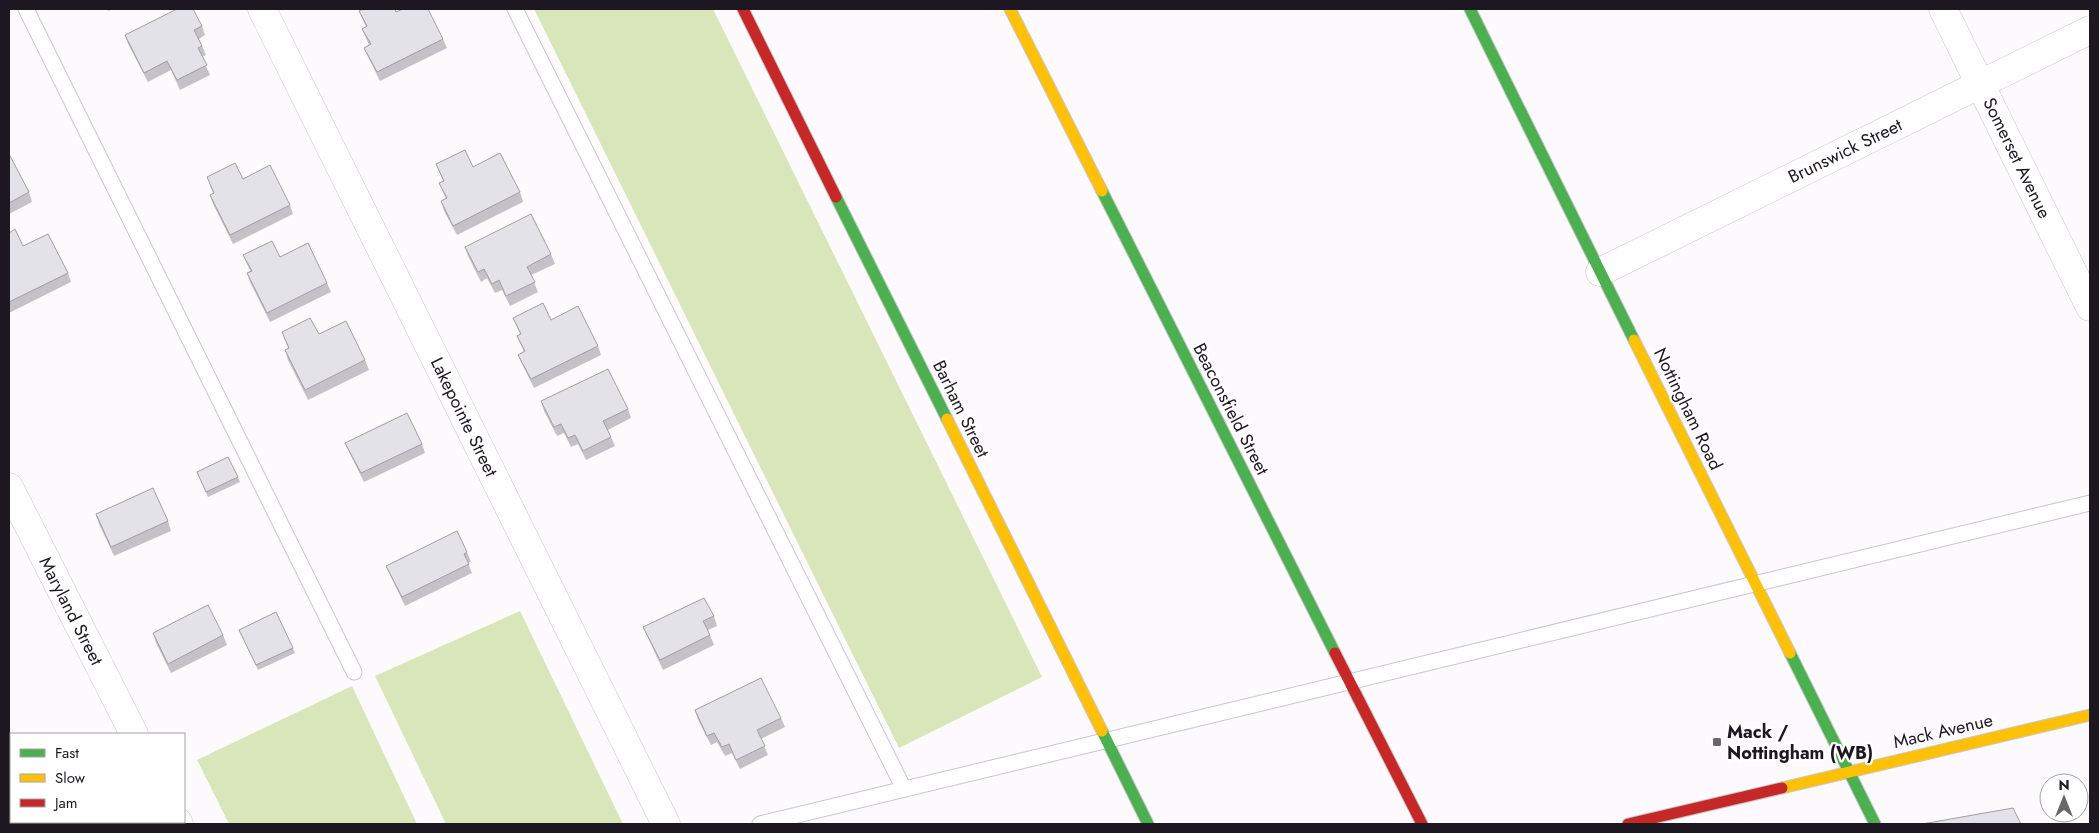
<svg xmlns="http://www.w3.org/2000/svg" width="2099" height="833" font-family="Jost,sans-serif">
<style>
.green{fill:#d9e6ba}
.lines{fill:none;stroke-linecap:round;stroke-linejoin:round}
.lane-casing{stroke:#cac6cd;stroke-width:17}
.street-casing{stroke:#cac6cd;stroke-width:29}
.fast-casing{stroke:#cac6cd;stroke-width:13}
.slow-casing{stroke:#cac6cd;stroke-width:13}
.jam-casing{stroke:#cac6cd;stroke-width:13}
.lane{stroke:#fffeff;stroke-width:15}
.street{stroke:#fffeff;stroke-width:28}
.fast{stroke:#4caf50;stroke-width:11}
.slow{stroke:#ffc107;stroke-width:11}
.jam{stroke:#c62828;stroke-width:11}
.wall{fill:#c4c2c8}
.building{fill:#e4e2e9;stroke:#a09ea3}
.poi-dot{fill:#6b666e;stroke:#fff;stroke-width:2}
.labels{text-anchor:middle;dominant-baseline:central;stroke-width:4.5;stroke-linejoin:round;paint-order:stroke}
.street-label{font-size:18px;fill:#1d1721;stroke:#fff}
.poi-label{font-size:18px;font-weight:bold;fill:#1d1721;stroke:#fff;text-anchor:start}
</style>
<rect width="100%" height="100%" fill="#fcfafd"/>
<!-- green -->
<path class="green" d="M534,9H713L1042,677L899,748Z
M520,611L623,824H446L375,676Z
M352,686L417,824H229L197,760Z"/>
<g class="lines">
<!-- lane casing -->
<g class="lane-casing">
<path id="lane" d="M26,9L354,672
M515,9L904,789
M760,824L2090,503"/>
</g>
<!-- street casing -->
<g class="street-casing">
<path id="street" d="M262,9L666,824
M1943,9L2090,307
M1600,272L2090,30
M9,487L134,734
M178,822L179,824"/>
</g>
<!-- fast casing -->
<g class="fast-casing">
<path id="fast" d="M1470,9L1634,340
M1102,191L1335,653
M836,197L947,419
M1790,653L1875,824
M1102,731L1148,824"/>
</g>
<!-- slow casing -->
<g class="slow-casing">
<path id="slow" d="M1010,9L1102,191
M1634,340L1790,653
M947,419L1102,731
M1782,788L2090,715"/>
</g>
<!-- jam casing -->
<g class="jam-casing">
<path id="jam" d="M743,9L836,197
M1335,653L1422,824
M1628,824L1782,788"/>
</g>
<!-- lane -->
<use href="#lane" class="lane"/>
<!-- street -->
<use href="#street" class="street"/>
<!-- fast -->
<use href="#fast" class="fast"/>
<!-- slow -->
<use href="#slow" class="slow"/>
<!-- jam -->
<use href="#jam" class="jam"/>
</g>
<!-- wall -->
<path class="wall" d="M107,9H113L108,11Z
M359,11L396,12L443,39L447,48L380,81L368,57L364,48L369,45L362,29L366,27Z
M202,26L205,35L199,39L206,55L202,57L210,75L180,90L171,70L148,82L128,44L125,35Z
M9,154L29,192L32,202L9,214Z
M436,164L473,167L520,192L523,202L457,235L444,211L441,201L446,199L439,183L443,181Z
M207,177L243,179L290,205L293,214L233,244L213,204L210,195L213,193Z
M9,233L23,246L68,273L71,282L9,313Z
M465,247L551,254L555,264L531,275L538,292L510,306L502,290L495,293L487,278L481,282L468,256Z
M243,255L280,257L327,283L331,292L270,322L250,282L247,273L250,271Z
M513,318L551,320L598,346L601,355L534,388L522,364L518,355L524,352L517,336L520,334Z
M282,332L319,334L365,360L369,370L308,400L288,360L285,350L288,348Z
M541,401L628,409L631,418L608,430L615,446L586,460L578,444L571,447L564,433L557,436L544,411Z
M345,443L422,444L425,453L364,482L349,452Z
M197,472L238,477L240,482L208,497Z
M96,514L168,521L171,531L114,556L99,524Z
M467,552L471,562L468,563L472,573L405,606L390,575L386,566Z
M714,616L717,626L708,630L714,645L663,670L647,636L643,627Z
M239,630L293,648L295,653L258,670Z
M153,633L223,635L227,645L171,673L156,643Z
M695,710L781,718L785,727L761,739L768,755L740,769L732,753L725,756L717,742L711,745L698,720Z"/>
<!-- building -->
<path class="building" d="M177,9H193L202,26L194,30L202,46L198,48L207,65L177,80L167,61L144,73L125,35Z
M363,9H395L396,12L403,9H428L443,39L377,72L364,48L371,44L362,29L367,26L359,11Z
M465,150L473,167L500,153L520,192L453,226L441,201L447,198L439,183L444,181L436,164Z
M9,154L29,192L9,203Z
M235,163L243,179L270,165L290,205L230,235L210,195L214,193L207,177Z
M531,214L551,254L527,267L535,282L506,296L499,280L492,284L484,269L478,272L465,247Z
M15,229L23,246L48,234L68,273L9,302V233Z
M272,241L280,257L308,243L327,283L267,313L247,273L252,271L243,255Z
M543,303L551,320L578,306L598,346L531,379L518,355L525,351L517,336L521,334L513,318Z
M310,318L319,334L346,321L365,360L305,390L285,350L289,348L282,332Z
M608,369L628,409L603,421L611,437L583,451L575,435L568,438L561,424L554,427L541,401Z
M407,413L422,444L361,473L345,443Z
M228,457L238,477L206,492L197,472Z
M153,488L168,521L111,547L96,514Z
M457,531L467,552L464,554L469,564L402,597L386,566Z
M704,598L714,616L703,621L710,635L660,660L643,627Z
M208,605L223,635L168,664L153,633Z
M276,612L293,648L256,665L239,630Z
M761,678L781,718L757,730L765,746L736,760L729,744L722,747L714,733L707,736L695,710Z
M2013,808L2021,824H1922Z"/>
<!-- markers -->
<rect class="poi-dot" x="1712" y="737" width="10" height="10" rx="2.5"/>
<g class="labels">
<!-- street labels -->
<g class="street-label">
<text transform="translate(1845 151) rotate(-26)">Brunswick Street</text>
<text transform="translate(2017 158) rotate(64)">Somerset Avenue</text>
<text transform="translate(961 409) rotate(64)">Barham Street</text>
<text transform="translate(1231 409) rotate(63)">Beaconsfield Street</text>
<text transform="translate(1688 409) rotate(64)">Nottingham Road</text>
<text transform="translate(464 417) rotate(64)">Lakepointe Street</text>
<text transform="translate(71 611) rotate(63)">Maryland Street</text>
<text transform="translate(1943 731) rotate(-13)">Mack Avenue</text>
</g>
<!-- poi labels -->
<g class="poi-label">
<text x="1727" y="732">Mack /<tspan x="1727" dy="21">Nottingham (WB)</tspan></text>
</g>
</g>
<!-- border -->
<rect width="2099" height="833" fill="none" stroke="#1d1721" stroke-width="20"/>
<!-- legend -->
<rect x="10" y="733" width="175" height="90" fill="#ffffff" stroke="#a5a2a6"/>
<rect x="20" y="749" width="25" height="8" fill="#4caf50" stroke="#a5a2a6"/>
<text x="55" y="758" font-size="15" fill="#1d1721">Fast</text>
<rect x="20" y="774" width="25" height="8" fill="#ffc107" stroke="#a5a2a6"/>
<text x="55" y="783" font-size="15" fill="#1d1721">Slow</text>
<rect x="20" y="799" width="25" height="8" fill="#c62828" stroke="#a5a2a6"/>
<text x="55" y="808" font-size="15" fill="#1d1721">Jam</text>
<!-- north arrow -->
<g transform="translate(2064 798)"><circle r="24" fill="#ffffff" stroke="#a5a2a6"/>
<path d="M0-4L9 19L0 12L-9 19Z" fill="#6b666e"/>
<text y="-8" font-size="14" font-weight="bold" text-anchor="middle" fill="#1d1721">N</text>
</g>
</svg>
